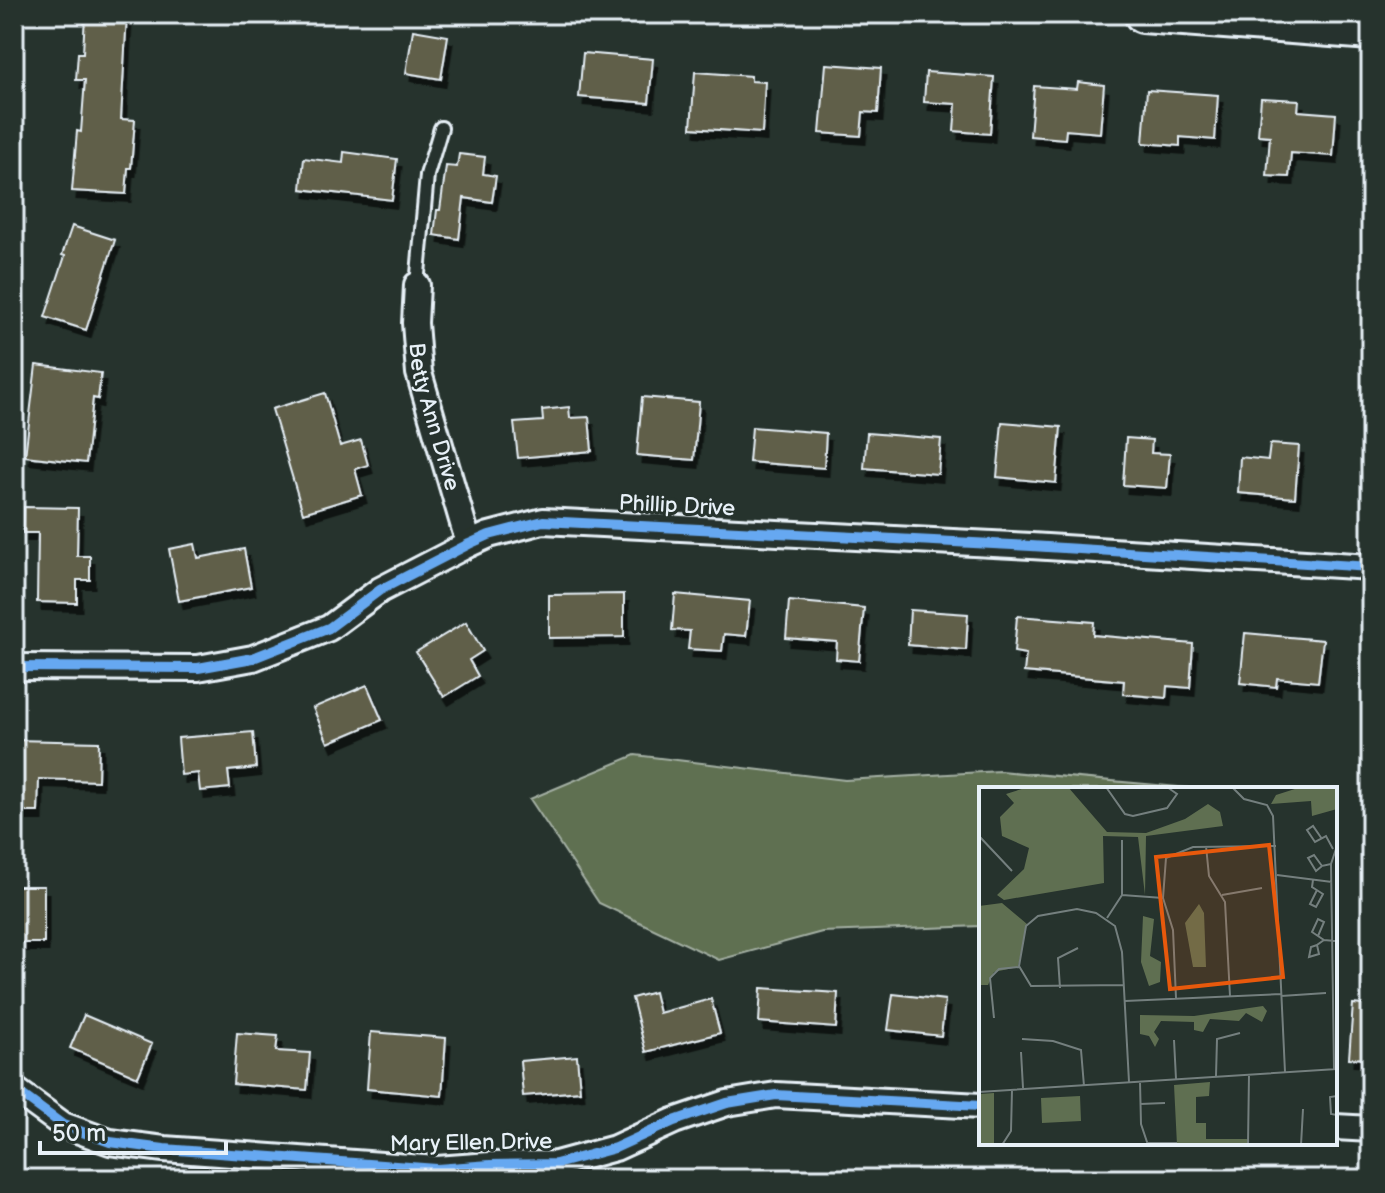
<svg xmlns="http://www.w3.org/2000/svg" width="1385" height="1193" font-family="'Balsamiq Sans',sans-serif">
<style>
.green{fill:#5f6f51;stroke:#a4b0a4;stroke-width:2}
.building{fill:#605e4a;stroke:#e8f1f8;stroke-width:2;filter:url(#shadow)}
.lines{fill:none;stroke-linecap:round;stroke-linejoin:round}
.lane-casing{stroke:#e8f1f8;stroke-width:18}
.street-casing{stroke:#e8f1f8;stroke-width:30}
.secondary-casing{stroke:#e8f1f8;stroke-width:42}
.lane{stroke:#26332d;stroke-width:12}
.street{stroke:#26332d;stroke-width:24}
.secondary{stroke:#26332d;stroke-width:36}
.cycleway-casing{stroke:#26332d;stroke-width:15}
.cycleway{stroke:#66a8f1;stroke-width:10}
.labels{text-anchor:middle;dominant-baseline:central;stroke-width:6;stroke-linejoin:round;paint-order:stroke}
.street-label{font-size:22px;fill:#e8f1f8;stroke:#26332d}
.inset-road{fill:none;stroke:#747f7e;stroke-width:2}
.view{fill:#e8590c;fill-opacity:0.15;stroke:#e8590c;stroke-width:4}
.inset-edge{fill:none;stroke:#e8f1f8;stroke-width:4}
</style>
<defs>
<filter id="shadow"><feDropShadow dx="4.5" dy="8" stdDeviation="0" flood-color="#0009"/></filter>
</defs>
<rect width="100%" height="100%" fill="#26332d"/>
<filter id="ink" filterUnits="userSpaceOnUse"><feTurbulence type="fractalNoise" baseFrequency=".0125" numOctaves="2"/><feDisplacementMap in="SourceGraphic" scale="16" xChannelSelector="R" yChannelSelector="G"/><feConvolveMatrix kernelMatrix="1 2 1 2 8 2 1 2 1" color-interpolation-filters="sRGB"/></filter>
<g filter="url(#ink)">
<!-- green -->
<path class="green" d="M635,755L845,780L1000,771L1201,789H981V926L822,932L719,960L599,903L530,799Z"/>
<!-- building -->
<path class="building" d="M85,14H127L121,119L135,120L131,168H128L126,194L72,191L77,131L81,132L85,80H76L78,53H83Z
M413,30L448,36L441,79L406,73Z
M583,53L653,59L649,103L579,97Z
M826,64L881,68L878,113L863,112L861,136L820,133Z
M695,72L751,76V81L765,82L762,133L691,128Z
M926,72L994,77L990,134L954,131L956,104L924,102Z
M1078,82L1104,85L1100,133L1066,130L1065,139L1030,136L1034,86L1077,89Z
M1147,90L1218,95L1215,140L1180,137V146L1143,143Z
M1261,98L1299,100L1298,111L1336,114L1333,156L1291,153L1289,177L1267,176L1270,136L1258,135Z
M344,152L397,159L392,200L301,189L304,158L343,163Z
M459,154L485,157L483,174L496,176L492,202L464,198L459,239L434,235L437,210H440L446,166L457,167Z
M72,226L115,240L86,330L45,317L65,256L62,255Z
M36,365L101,373L98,399L93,398L86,463L25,456Z
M325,393L340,446L361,440L368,465L355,469L362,495L303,513L272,409Z
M642,397L699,402L694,460L637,455Z
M569,407L570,418L589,417L592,451L518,458L514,423L543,421L542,410Z
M1002,422L1061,427L1056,483L997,477Z
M752,427L826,433L824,468L749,462Z
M867,433L941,439L938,474L864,468Z
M1126,438L1152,440L1151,453L1170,454L1167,488L1123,485Z
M1270,444L1299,446L1295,498L1238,493L1240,457L1268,460Z
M24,507L78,508L77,556H90V580H77V603L37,602L38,533H23Z
M195,544L198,558L244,549L251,587L179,601L169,549Z
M624,594V637L549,638V595Z
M675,594L750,601L746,636L724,634L722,651L688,649L690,631L672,630Z
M789,601L864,608L859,661L836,659L837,642L786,638Z
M910,610L968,614L966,650L908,645Z
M1017,616L1094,622L1093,635L1193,644L1190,688L1167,686L1166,698L1123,694L1124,681L1024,672L1026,654L1014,652Z
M466,622L483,651L469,660L478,676L444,697L416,652Z
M1245,633L1323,640L1318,682L1277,678L1276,687L1240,683Z
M367,685L382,720L328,743L313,708Z
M253,732L256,768L228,771L230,788L200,791L198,773L181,775L178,738Z
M14,740L99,742L98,781L39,779L38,812H14Z
M14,886H44V943H14Z
M761,988L838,993L836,1028L759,1022Z
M654,992L659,1013L711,999L720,1033L646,1052L632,998Z
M893,994L945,1000L941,1036L888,1030Z
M1353,1004L1371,1006V1059L1349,1058Z
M84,1015L152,1044L138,1077L70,1048Z
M371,1032L446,1038L442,1096L367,1089Z
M237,1033L278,1036L276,1051L310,1053L307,1090L233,1084Z
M577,1056L580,1091L523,1096L520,1061Z"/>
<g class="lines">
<!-- lane casing -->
<g class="lane-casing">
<path id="lane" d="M417,285L427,175L441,128"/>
</g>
<!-- street casing -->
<g class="street-casing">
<g id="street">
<path id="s1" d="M417,285L415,323L419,373L469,544"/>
<path d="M14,667L198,668L253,658L329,628L380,590L469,544L489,535L543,521L1031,546L1371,567"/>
<path d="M14,1089L63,1125L110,1142L164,1149L437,1169L490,1165L556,1164L615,1148L674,1121L727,1103L776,1095L981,1106"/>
<path d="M1335,1127L1371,1129"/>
</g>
</g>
<!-- secondary casing -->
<g class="secondary-casing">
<path id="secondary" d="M1143,14L1371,31"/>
</g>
<!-- lane -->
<use href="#lane" class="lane"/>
<!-- street -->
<use href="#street" class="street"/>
<!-- secondary -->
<use href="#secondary" class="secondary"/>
<!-- cycleway casing -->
<g class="cycleway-casing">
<path id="cycleway" d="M14,667L198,668L253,658L329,628L380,590L469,544L489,535L543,521L1031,546L1371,567
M14,1089L63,1125L110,1142L164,1149L437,1169L490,1165L556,1164L615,1148L674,1121L727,1103L776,1095L981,1106"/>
</g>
<!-- cycleway -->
<use href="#cycleway" class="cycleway"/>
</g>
</g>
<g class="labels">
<!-- street labels -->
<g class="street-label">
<text stroke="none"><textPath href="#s1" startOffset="134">Betty Ann Drive</textPath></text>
<text transform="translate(677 506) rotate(3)">Phillip Drive</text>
<text transform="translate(471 1143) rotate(-1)">Mary Ellen Drive</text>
</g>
</g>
<!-- overview -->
<g transform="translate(979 787)">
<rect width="358" height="358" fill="#26332d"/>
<path d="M89,0L128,45L167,46L206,32L229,17L241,25L244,39L167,49L166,108L159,50L124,49L125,96L25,113L18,108L45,82L50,61L23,49L21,30L35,16L27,7L49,0ZM322,0H358V22L333,29L332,14L292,17L297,8ZM23,116L48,137L39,180L15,185L9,198H0V119ZM220,117L225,126L227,180H214L206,136ZM164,129L175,132L171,169L182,175L181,195L170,199L162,175ZM284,219L288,224L283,235L267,226L260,234L231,232L224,245L215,243V235L182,234L175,245L180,252L176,260L170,249L161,247V228L215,229ZM231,295L230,309L217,310V336H227V352H269V358H198L195,298ZM15,306V358H0V307ZM101,309L102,334L63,336L62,311Z" fill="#5f6f51"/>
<path class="inset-road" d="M127,0L146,27L154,29L188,21L198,7L188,0M253,0L265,12L288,18L294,29L306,285M0,49L33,84M343,52L334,39L328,43L336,55L347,49L354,62M227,59L230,89L246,115L251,209M343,79L337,84L329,71L335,68L343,79L352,77M298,88L353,95M334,93L333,100L344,107L337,120L331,117L338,103M143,108L184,111M243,108L283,101M128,131L143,108V53M339,149L345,135L339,132L333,145L345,153L356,154M338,158L332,160L330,170L340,167L338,158L345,153M145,198L52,199L40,179L47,139L59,129L98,122L117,126L136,139L143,165L145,202L150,295M81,201L79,171L99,161M302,209L347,206M197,211L194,143L184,111L187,71L214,60L297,59M146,214L302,207M15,231L11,191L20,182L40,180M43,252L74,254L102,263L105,299M195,253L197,292M42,265L44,301M355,282L352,77L358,59M237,289L238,252L261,246M161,295L162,337L169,358M0,305L358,282M358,309L351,310L352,327L358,328M161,317L186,316M168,356H198M23,358L32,344L33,303M269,358L270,287M322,358L324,322"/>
<path class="view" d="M290,58L304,190L191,202L177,70Z"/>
<rect width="358" height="358" class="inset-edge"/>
</g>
<!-- margin -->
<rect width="1385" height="1193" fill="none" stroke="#26332d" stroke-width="48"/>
<rect x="24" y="24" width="1337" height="1145" fill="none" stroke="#e8f1f8" stroke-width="3" filter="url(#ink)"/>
<!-- scale -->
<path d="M40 1141v12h186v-12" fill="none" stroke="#e8f1f8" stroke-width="4"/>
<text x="52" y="1141" font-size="24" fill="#e8f1f8" stroke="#26332d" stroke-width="6" paint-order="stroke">50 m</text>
</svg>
